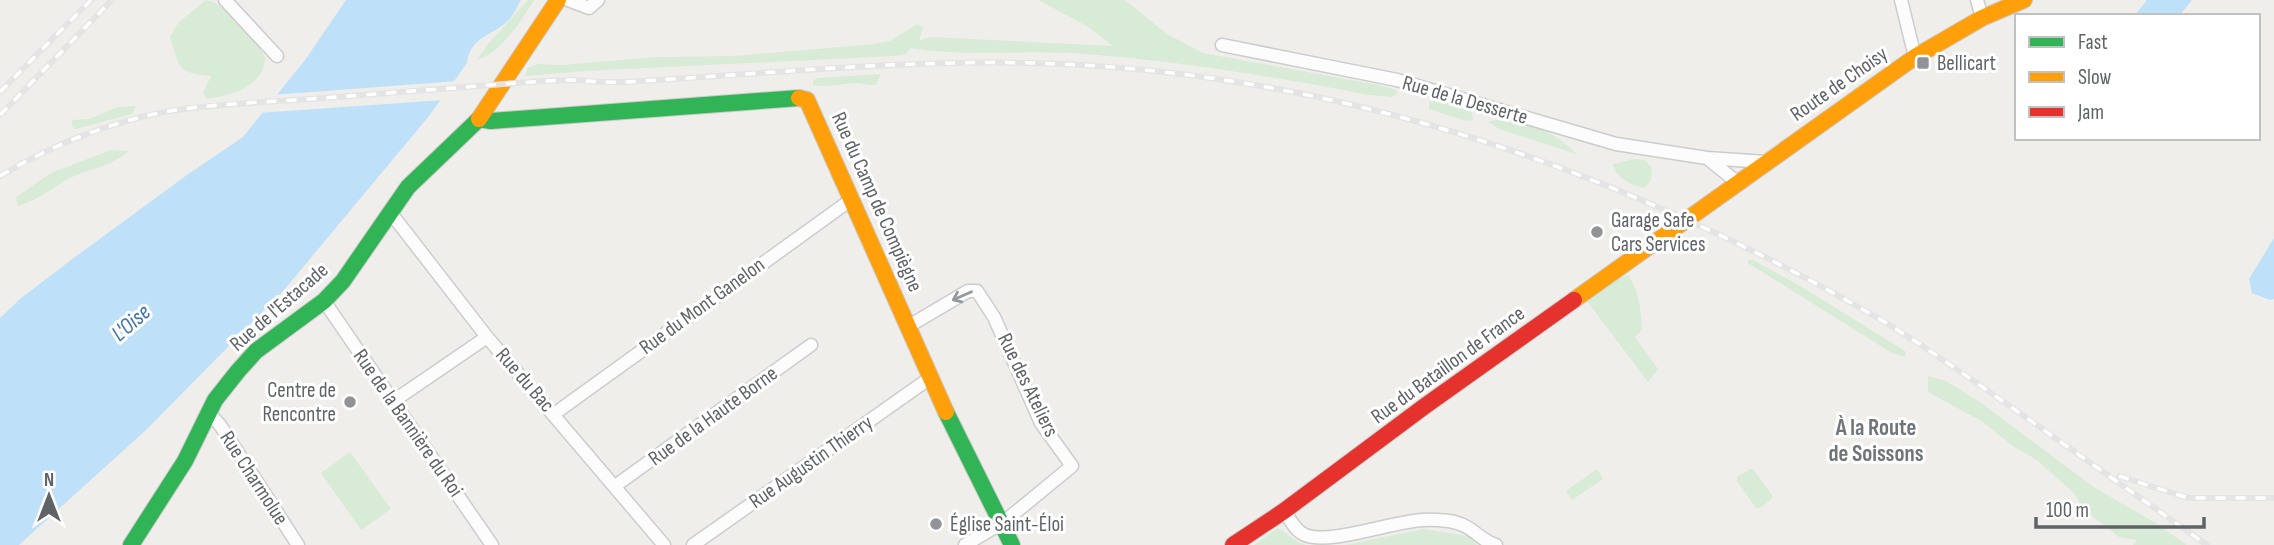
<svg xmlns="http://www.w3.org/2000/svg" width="2274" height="545" font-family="'Sofia Sans Condensed',sans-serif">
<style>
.green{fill:#d8ebd6}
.water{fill:#bfe0f9}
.pier{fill:#efeeea}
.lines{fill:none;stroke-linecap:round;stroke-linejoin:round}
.street-casing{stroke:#cbcccc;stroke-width:15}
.fast-casing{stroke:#cacacb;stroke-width:18}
.slow-casing{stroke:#cacacb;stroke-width:18}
.jam-casing{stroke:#cacacb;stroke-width:18}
.street{stroke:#fdfcfc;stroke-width:12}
.fast{stroke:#30b455;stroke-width:16}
.slow{stroke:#ff9f0a;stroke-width:16}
.jam{stroke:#e5322d;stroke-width:16}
.rail-casing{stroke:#e4e4e4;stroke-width:6}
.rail{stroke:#fff;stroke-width:3.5;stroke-dasharray:10;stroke-linecap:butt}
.oneway{stroke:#96999c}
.poi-dot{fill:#919496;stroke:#fff;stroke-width:2.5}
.labels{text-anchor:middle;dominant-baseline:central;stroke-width:6;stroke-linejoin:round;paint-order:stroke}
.poi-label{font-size:21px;fill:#5f6368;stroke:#fff;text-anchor:start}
.street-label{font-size:21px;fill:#5f6368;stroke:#fff}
.water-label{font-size:23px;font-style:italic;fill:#4174aa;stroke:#fff}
.neighbourhood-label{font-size:23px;font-weight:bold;fill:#70757a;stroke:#fff}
</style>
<rect width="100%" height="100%" fill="#efeeea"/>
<!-- green -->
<path class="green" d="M206,0C223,1 257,42 265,57C264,88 231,95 207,99L203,93L211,76C176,73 180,67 170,37L178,23Z
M528,0H534C521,21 501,53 477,60L488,44Z
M1038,0H1125L1167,34L1203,53L1379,85L1396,90L1397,93L1392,97L1369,95C1271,76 1172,60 1072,53C1019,50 964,57 911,48L906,54L895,56L584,71L526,76L527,68L538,64L561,65L659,57L735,56L874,44L890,41L917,24L923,27L919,41L930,37L1113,46L1087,26Z
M881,74L876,85C870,85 865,84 859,83C844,83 828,88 813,85V81L817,78Z
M1436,100L1471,111L1473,120L1466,121L1429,109V102Z
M136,106L132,114L75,129L72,126V120L89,119L118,107Z
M1495,120C1524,121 1557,131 1576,154L1499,129L1488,122Z
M111,150L129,151C114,165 90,169 72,177C53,187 40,199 18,206L16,197L51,173Z
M1635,159L1645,160L1652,168L1651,180L1645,188C1631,185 1617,179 1613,164Z
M1748,260H1753L1802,287L1905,351L1906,357L1892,353L1748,263Z
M1628,275C1639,291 1641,310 1642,329L1635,337L1658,369L1648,382L1587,301L1610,281Z
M1928,376L1946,381L1980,402L2095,488L2154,522L2187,545H2133L2137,540L2119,537L2082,508L2075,494L2037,460L2014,447L1983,422L1928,392Z
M350,452L391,509L361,530L321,473Z
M1597,469L1603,479L1572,500L1566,491Z
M1750,469H1753L1772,495V499L1760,508H1756L1737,481V477Z
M1278,528L1298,542L1306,545H1254Z
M1424,529L1468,536L1477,545H1345Z"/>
<!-- water -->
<path class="water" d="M346,0H521C517,6 514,15 509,20C493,36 470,36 467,63L429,116L284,290L146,430L19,545H0V318L21,298L75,257L187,175L243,137L305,60Z
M2147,0H2192L2179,16H2134Z
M2274,238V299L2270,300L2252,293L2249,279Z"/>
<!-- pier -->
<path class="pier" d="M458,81L444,100L258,113L272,95Z"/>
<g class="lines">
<!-- street casing -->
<g class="street-casing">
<path id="street" d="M225,0L277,56
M568,0L589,8L598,0
M1901,0L1915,57
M1977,0L1982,18
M1222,45L1397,80L1616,144L1707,158L1738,183
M1707,158L1766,162
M390,212L487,337L664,545
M324,301L492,545
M909,326L968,291H977L994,317L1041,423L1072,466L1005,521L965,545
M392,402L487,337
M208,412L220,425L298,545
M554,414L852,199
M615,486L811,345
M1284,511C1290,519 1295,531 1305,535C1330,545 1391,522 1422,520C1430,519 1440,520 1449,521C1474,525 1478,540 1496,545
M693,545L930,378"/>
</g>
<!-- fast casing -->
<g class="fast-casing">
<path id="fast" d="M479,119L491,121L799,98
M946,412L1012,545
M131,545L185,461L215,400L238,371L256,351L324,301L343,281L408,187L479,119"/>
</g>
<!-- slow casing -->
<g class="slow-casing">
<path id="slow" d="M799,98L807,100L946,412
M479,119L558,0
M1574,300L1915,57L1982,18L2024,0"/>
</g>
<!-- jam casing -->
<g class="jam-casing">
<path id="jam" d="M1233,545L1284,511L1425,406L1574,300"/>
</g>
<!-- street -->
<use href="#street" class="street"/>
<!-- fast -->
<use href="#fast" class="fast"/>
<!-- slow -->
<use href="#slow" class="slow"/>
<!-- jam -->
<use href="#jam" class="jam"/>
<!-- rail casing -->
<g class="rail-casing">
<path id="rail" d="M0,92L91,0
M0,115L112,0
M0,176C52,145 110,122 169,111C220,103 272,102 324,98C388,93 452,88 516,83C534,82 552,80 571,80C589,81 607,83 625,82C783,73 939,55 1097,66C1375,85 1638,180 1878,318C1925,346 1969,378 2014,409C2078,454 2143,500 2207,545
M2119,476L2188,498H2274"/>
</g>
<!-- rail -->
<use href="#rail" class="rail"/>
</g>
<!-- one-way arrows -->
<defs><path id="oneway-shaft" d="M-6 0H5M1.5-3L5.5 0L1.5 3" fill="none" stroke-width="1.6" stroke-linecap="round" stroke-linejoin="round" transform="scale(1.75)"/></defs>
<use class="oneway" href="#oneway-shaft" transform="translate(962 296) rotate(156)"/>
<!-- markers -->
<g class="poi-dot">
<rect x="1916" y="56" width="14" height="14" rx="3.5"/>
<circle cx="1597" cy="232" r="7"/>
<circle cx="350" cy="402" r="7"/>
<circle cx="936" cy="524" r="7"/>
</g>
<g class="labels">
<!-- poi labels -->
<g class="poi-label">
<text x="1937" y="63">Bellicart</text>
<text x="1611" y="220">Garage Safe<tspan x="1611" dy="24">Cars Services</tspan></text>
<text x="336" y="390" text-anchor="end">Centre de<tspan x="336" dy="24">Rencontre</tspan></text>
<text x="950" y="524">Église Saint-Éloi</text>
</g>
<!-- street labels -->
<g class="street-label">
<text transform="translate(1839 84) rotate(-35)">Route de Choisy</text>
<text transform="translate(1465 100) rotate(16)">Rue de la Desserte</text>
<text transform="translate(877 202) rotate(66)">Rue du Camp de Compiègne</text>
<text transform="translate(702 306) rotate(-36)">Rue du Mont Ganelon</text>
<text transform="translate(279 307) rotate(-41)">Rue de l'Estacade</text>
<text transform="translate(1448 365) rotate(-36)">Rue du Bataillon de France</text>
<text transform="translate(525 380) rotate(49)">Rue du Bac</text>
<text transform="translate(1028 385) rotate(64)">Rue des Ateliers</text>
<text transform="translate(713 416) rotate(-36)">Rue de la Haute Borne</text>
<text transform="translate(408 423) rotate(55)">Rue de la Bannière du Roi</text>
<text transform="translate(811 462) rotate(-35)">Rue Augustin Thierry</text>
<text transform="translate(254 478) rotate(57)">Rue Charmolue</text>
</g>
<!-- water labels -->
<g class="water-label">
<text transform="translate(131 323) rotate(-41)">L'Oise</text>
</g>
<!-- neighbourhood labels -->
<g class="neighbourhood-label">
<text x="1876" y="428">À la Route<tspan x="1876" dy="26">de Soissons</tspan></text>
</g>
</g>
<!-- legend -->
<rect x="2015" y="14" width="245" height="126" fill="#ffffff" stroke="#bfc1c3" stroke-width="2"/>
<rect x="2029" y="37" width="35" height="10" fill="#30b455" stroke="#bfc1c3" stroke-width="2"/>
<text x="2078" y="49" font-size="21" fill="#5f6368">Fast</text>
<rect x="2029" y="72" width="35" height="10" fill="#ff9f0a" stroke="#bfc1c3" stroke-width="2"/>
<text x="2078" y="84" font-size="21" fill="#5f6368">Slow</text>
<rect x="2029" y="107" width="35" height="10" fill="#e5322d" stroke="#bfc1c3" stroke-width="2"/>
<text x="2078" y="119" font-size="21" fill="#5f6368">Jam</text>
<!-- north arrow -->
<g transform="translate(49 496)" stroke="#ffffff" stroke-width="5" paint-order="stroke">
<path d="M0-5L12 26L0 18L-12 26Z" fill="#5f6368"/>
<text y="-10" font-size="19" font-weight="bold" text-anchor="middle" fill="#5f6368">N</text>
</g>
<!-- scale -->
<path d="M2036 517v10h168v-10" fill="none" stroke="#5f6368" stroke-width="3.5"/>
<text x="2046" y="517" font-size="21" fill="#5f6368" stroke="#ffffff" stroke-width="5" paint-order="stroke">100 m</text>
</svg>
